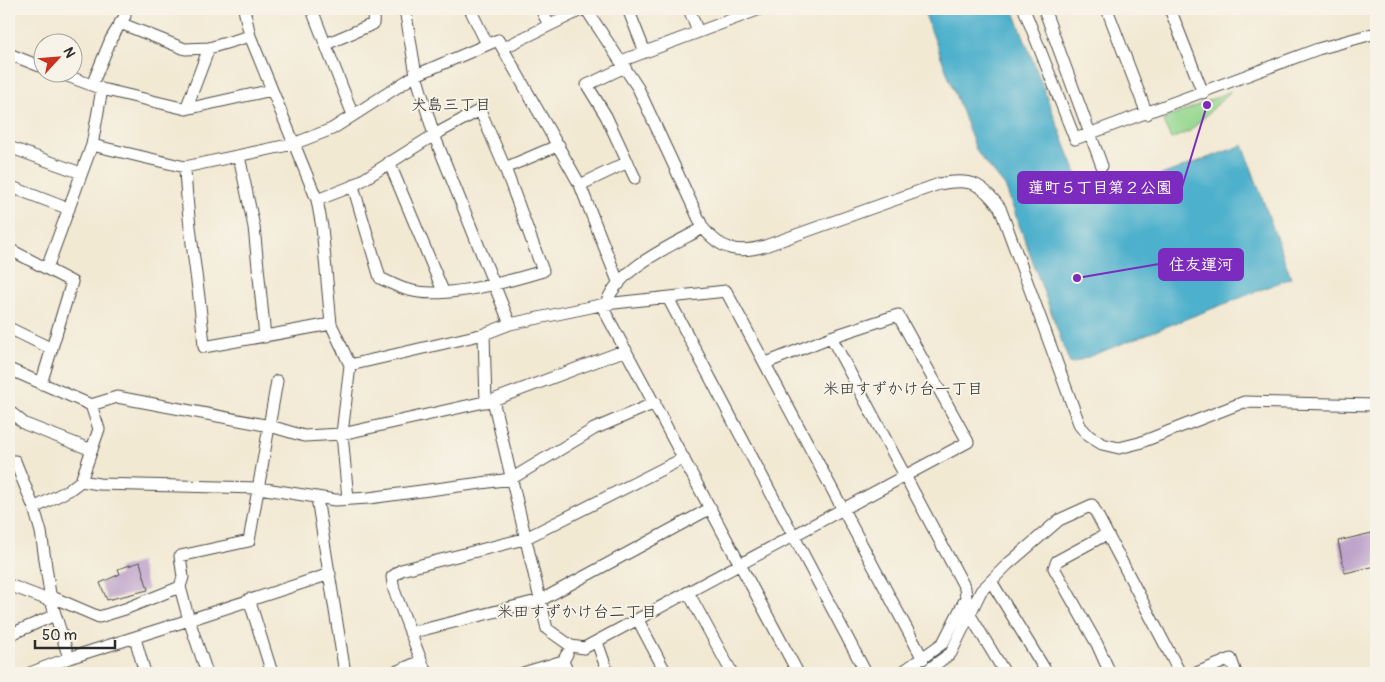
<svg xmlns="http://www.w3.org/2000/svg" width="1385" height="682" font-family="Pangolin,'Klee One',sans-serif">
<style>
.green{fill:#94d78f;stroke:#60815d}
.water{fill:#4db0cc;stroke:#3c6e7c}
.building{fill:#b89bc7}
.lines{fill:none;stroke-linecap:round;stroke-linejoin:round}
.minor-casing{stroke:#494844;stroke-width:13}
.minor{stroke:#fff;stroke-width:11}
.labels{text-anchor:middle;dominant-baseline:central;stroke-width:4;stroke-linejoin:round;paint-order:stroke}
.neighbourhood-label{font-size:16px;fill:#2b2b2b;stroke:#f7f3e8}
.leader{fill:none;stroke:#7b2cbf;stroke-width:2}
.callout-dot{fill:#7b2cbf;stroke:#f7f3e8;stroke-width:2}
.callout{fill:#7b2cbf;stroke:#7b2cbf;stroke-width:2}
.callout-label{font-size:16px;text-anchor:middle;font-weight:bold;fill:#fff}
</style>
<rect width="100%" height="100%" fill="#f7f3e8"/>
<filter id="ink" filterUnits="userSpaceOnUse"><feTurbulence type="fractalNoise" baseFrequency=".02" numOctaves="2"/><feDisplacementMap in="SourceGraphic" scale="10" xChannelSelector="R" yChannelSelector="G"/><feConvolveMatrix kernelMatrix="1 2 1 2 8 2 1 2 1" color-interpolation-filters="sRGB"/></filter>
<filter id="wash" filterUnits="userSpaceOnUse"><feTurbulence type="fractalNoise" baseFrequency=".0096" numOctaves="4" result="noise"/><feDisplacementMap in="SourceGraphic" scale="20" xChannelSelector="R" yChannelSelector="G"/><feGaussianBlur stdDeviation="1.12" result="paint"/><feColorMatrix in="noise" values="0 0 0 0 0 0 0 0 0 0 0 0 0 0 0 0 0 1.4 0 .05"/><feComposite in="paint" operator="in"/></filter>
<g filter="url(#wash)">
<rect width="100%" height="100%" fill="#f2e9d3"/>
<!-- green -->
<path class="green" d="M1231,91L1190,131L1171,139L1163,120Z"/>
<!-- water -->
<path class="water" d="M923,9H1013L1087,202L1243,145L1291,278L1070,364L1005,186L977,152Z"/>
<g id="blocks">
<!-- building -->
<path class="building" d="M1376,532V566L1345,573L1338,541Z
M140,562L148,590L107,600L100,583L120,574L118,569Z"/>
</g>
</g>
<g filter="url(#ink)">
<use href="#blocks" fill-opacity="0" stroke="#494844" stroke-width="1"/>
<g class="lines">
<!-- minor casing -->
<g class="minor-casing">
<path id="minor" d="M244,9L250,36L317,200L322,227L331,324L350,365L342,434L348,499
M405,9L416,75L434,135L510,324
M470,9L487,44
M541,9L549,25
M586,9L638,88L703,228C721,250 738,254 765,246L939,184C970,178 981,182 1000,208L1080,426L1089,436L1102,444L1119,448L1139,443L1244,402L1376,405
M628,9L645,52
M689,9L698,32
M1024,9L1075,139L1318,49L1376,33
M1044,9L1102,166
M1107,9L1147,114
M1170,9L1203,93
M314,15L353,115
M120,23L185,49L209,48L250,36
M326,44L373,24L374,9
M503,48L583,9
M9,54L42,67
M621,61L760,9
M625,67L587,85L606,116L635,178
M57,72L102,89L92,145L185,167L293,144L332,129L416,75L498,40L580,185L619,284
M92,85L111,39L125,16V9
M102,89L186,109L272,90
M186,109L209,48
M9,147L81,173
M239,156L254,227L265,337
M389,162L443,291
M185,167C187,227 200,287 204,347L331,324
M505,168L559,145
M580,185L628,162
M9,186L69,209
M9,199L13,188
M317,200L353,186L434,135L480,110L505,168L543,271C510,281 442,300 409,290C399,288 389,282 380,278L353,186
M703,228C669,247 613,270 604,310L798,673
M9,249L72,282L41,384
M47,268L92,145
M668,298L866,673
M9,328L52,349
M484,334L486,402
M766,363L831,337L965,588L966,598L943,643L901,673
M350,365L484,334L510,324L605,304L726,291L923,659
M9,369L91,405L99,429L81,481L69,490L34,508L41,532L51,601L69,658L189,620L207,673
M277,381L249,541L180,556L183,577L180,587L189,620L330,574
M493,400L547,629L571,646L584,648L968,442L898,315L831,337
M91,405L117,397L270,426L304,436L342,434L493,400L626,350
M9,411L25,424L92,450
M9,461H15L34,508
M81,481L99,484L259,488L335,500L369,498L511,479L594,429L655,403
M317,498L345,673
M1107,534L1057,561L1054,568L1097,644L1110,673
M991,581L1047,673
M9,585L51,601
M688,592L732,673
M50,596L99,617L125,609L180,587
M249,599L272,673
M970,615L1005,673
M638,620L666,673
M410,633L541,600L711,508
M9,635L55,615
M135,638L145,673
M597,642L608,673
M567,654L563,661L568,673
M30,673L69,658
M393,673L421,661
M426,673L394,590L392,577L401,570L524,539L684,458
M523,673L563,661
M924,673L951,653L981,591L1008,564L1059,520L1092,505L1180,673
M1196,673L1231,659L1236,673"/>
</g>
<!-- minor -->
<use href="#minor" class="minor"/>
</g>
</g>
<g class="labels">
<!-- neighbourhood labels -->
<g class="neighbourhood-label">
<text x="451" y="105">犬島三丁目</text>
<text x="903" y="389">米田すずかけ台一丁目</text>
<text x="577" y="612">米田すずかけ台二丁目</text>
</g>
</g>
<!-- callouts -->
<path class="leader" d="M1207 105L1182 187M1077 278L1159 264"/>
<g class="callout-dot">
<circle cx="1207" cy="105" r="5"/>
<circle cx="1077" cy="278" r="5"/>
</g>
<g class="callout">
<rect x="1018" y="172" width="164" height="31" rx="5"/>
<rect x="1159" y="249" width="84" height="31" rx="5"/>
</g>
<g class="callout-label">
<text x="1100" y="193">蓮町５丁目第２公園</text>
<text x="1201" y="270">住友運河</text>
</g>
<!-- margin -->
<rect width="1385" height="682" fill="none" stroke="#f7f3e8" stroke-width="30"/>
<!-- north arrow -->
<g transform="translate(58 58) rotate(64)"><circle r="24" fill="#f7f3e8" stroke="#a5a39c"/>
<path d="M0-4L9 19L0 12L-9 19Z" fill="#c8321e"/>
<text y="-8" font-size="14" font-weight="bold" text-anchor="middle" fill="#2b2b2b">N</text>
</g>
<!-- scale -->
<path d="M35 640v8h80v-8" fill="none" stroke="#2b2b2b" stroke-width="2.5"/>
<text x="42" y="640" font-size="15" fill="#2b2b2b" stroke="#f7f3e8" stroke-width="4" paint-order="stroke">50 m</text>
</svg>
